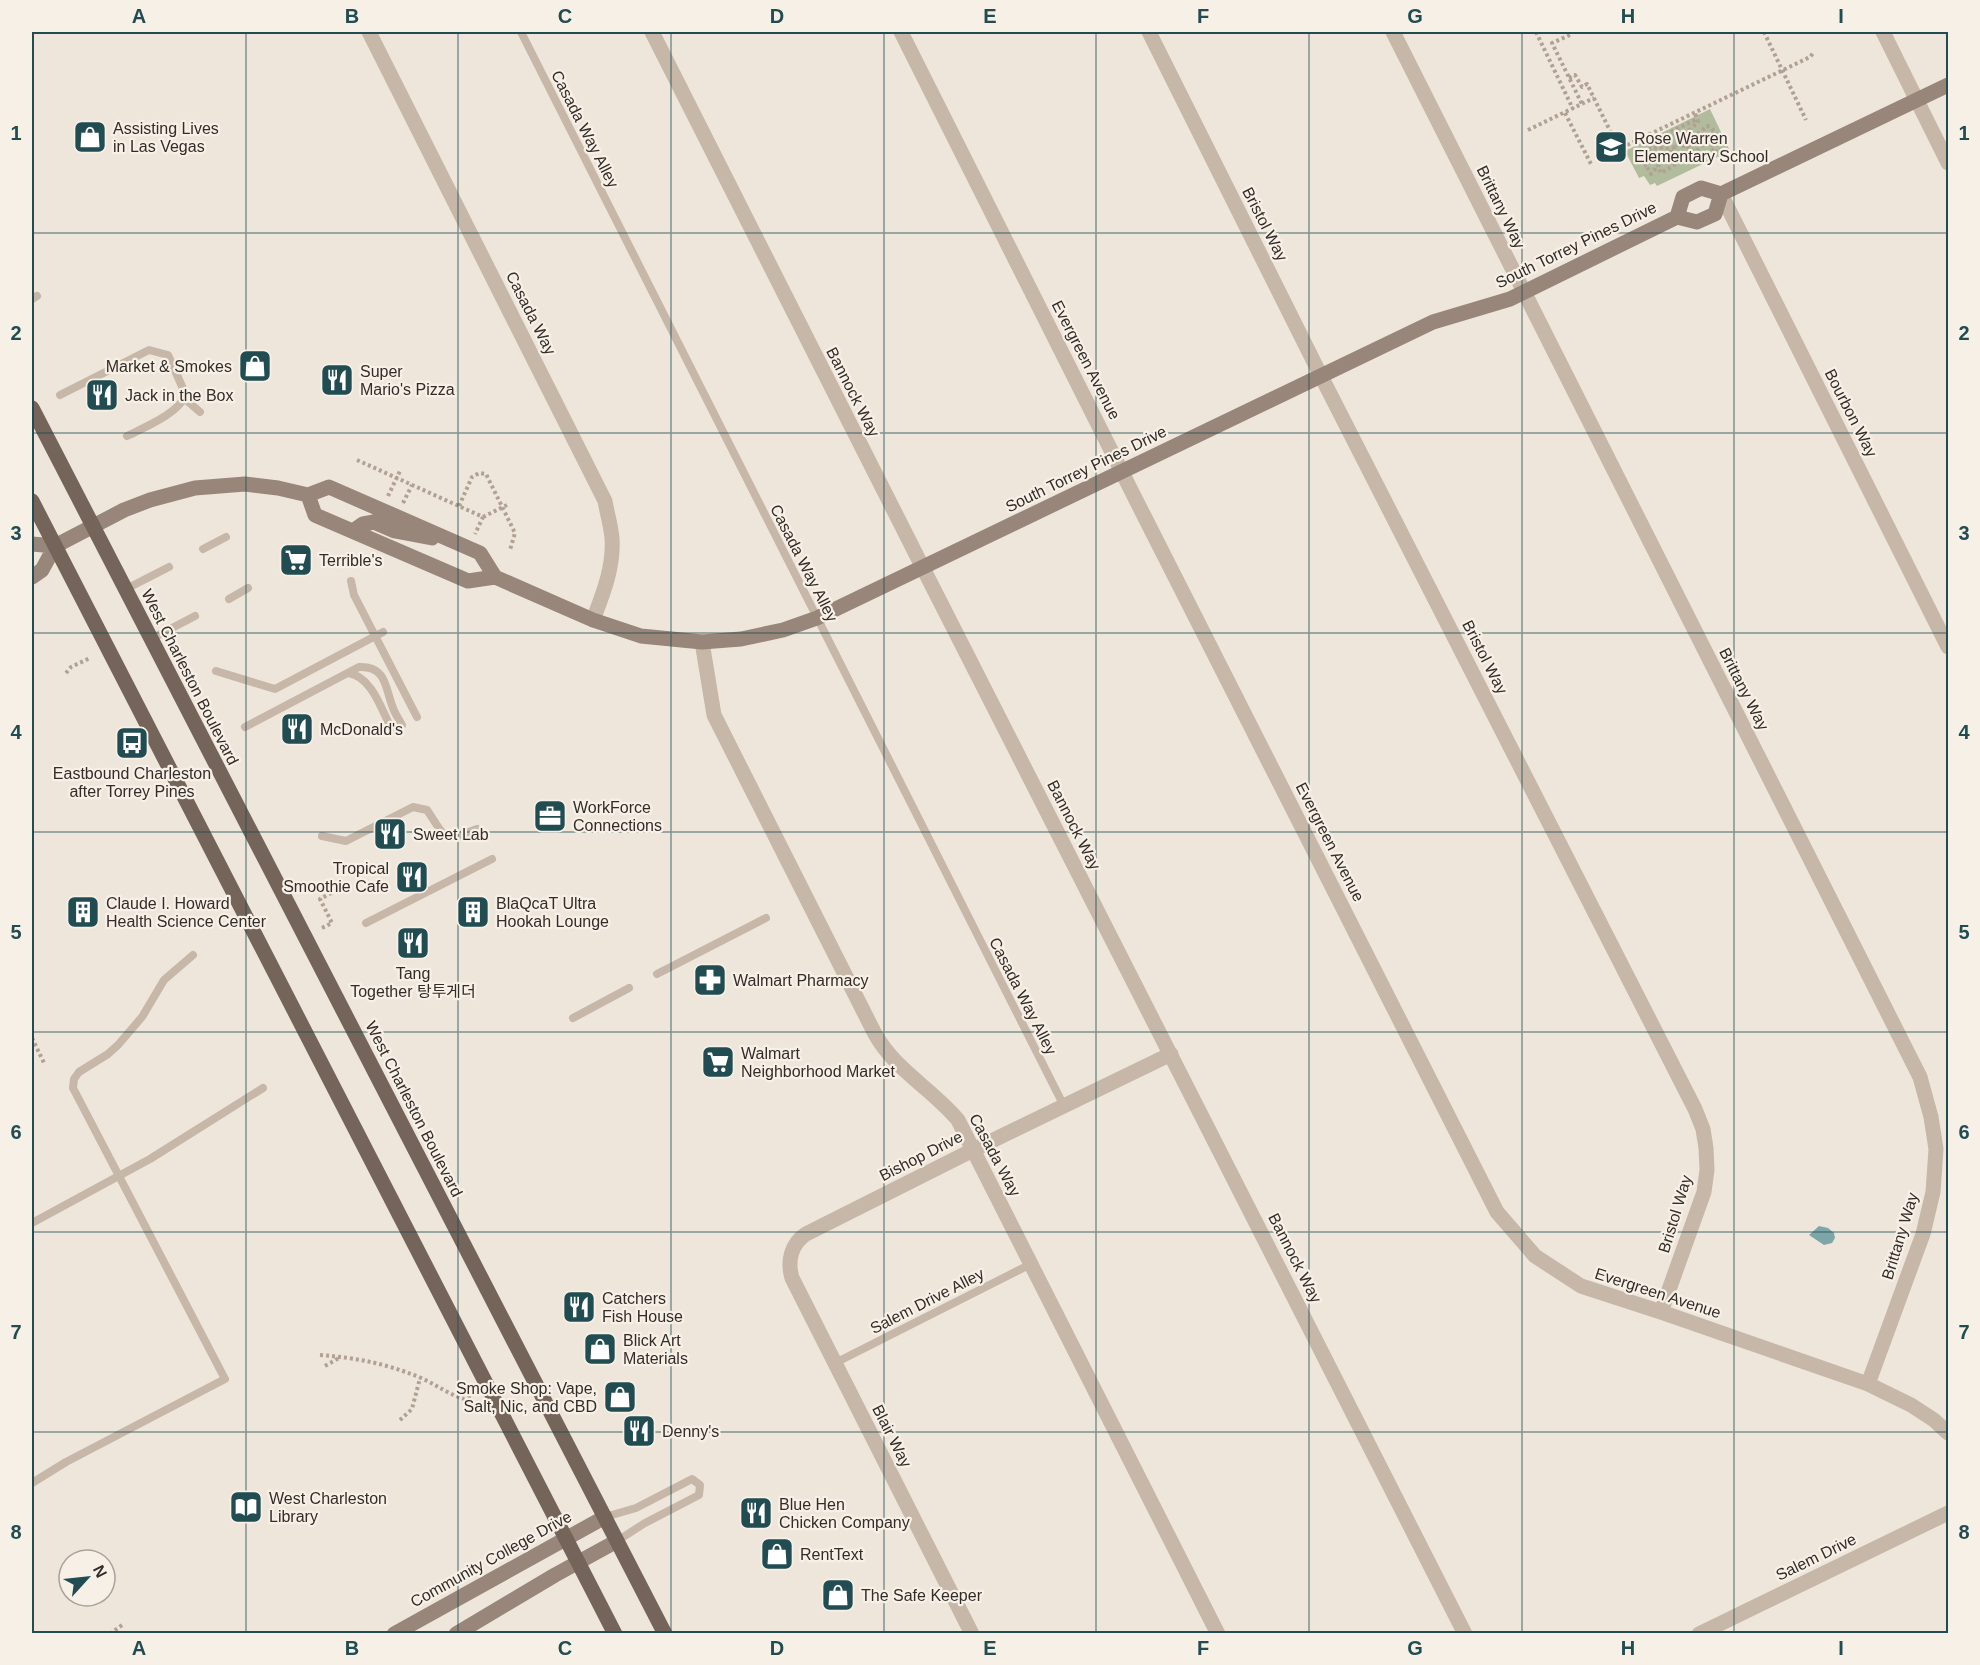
<svg xmlns="http://www.w3.org/2000/svg" width="1980" height="1665" font-family="Helvetica,'Noto Sans KR',sans-serif">
<style>
.green{fill:#b1bc9d}
.water{fill:#7da6a9}
.lines{fill:none;stroke-linecap:round;stroke-linejoin:round}
.path{stroke:#b1a193;stroke-width:4;stroke-dasharray:3 3;stroke-linecap:butt}
.lane{stroke:#c6b7a8;stroke-width:8}
.street{stroke:#c6b7a8;stroke-width:15}
.secondary{stroke:#99867a;stroke-width:15}
.primary{stroke:#74645a;stroke-width:15}
.grid{fill:none;stroke:#214c51;stroke-width:1.5;stroke-opacity:0.55}
.labels{text-anchor:middle;dominant-baseline:central;stroke-width:4.5;stroke-linejoin:round;paint-order:stroke}
.poi-label{font-size:16px;fill:#332c28;stroke:#f7f0e7;text-anchor:start}
.street-label{font-size:16px;fill:#332c28;stroke:#f7f0e7}
.neatline{fill:none;stroke:#214c51;stroke-width:2}
.grid-label{font-size:20px;text-anchor:middle;font-weight:bold;fill:#214c51}
</style>
<rect width="100%" height="100%" fill="#efe6db"/>
<!-- green -->
<path class="green" d="M1710,109L1730,151L1657,186L1655,183L1650,185L1644,176L1639,178L1625,151Z"/>
<!-- water -->
<path class="water" d="M1819,1226L1828,1228L1834,1233L1835,1238L1832,1243L1824,1245L1809,1235Z"/>
<g class="lines">
<!-- path -->
<path class="path" d="M1536,32L1573,109
M1764,32L1806,120
M1570,35L1552,43L1582,104
M1569,78L1575,75L1582,87L1587,84L1619,149L1810,57L1814,52
M1565,113L1591,164
M1528,130L1594,98
M1681,137H1695L1707,126L1710,127L1722,140L1723,148L1719,152L1712,151
M1641,139L1649,149L1660,147L1673,149
M1676,144L1683,146L1699,143L1712,144L1714,149L1708,154L1685,159L1661,173L1658,166C1672,151 1682,136 1698,122L1695,113
M1644,145L1697,119
M1687,146L1690,150L1696,151L1704,144
M1660,147L1672,136L1684,133
M1638,152L1651,174L1658,166
M1644,166L1655,159L1662,147
M357,460L483,517L475,534
M388,496L400,471
M403,503L412,485
M459,506L472,477L479,473L486,474L515,533L510,550
M483,517L507,505
M66,673L71,667L90,658
M322,928L332,923L320,899L337,890
M32,1038L45,1065
M320,1355C357,1358 384,1363 419,1377C435,1384 448,1394 464,1399L471,1396
M325,1366L339,1358
M400,1420L412,1409L420,1378
M110,1634L122,1625"/>
<!-- lane -->
<path class="lane" d="M521,32L1064,1106
M32,299L37,296
M60,395L149,350L168,355L185,393C184,411 143,428 127,436
M185,399L200,412
M203,549L226,537
M351,581L354,595L417,717
M124,590L169,567
M229,599L248,588
M151,639L195,616
M216,671L275,689L383,632
M348,673C372,676 382,711 392,730
M245,727L359,667C387,666 385,688 393,708C395,714 399,719 402,725
M322,836L346,841L413,807L427,810C446,838 442,843 477,829
M366,923L492,859
M657,974L766,918
M573,1018L629,988
M32,1223L150,1159L263,1088
M835,1363L1031,1264
M32,1483L66,1462L225,1379L73,1088L74,1079L79,1072L108,1054L118,1045L142,1017L164,980L193,955
M605,1517L636,1508L692,1479L700,1485L699,1495L645,1523L617,1541"/>
<!-- street -->
<path class="street" d="M369,32L605,501C607,513 611,526 612,538C614,567 603,594 593,620
M652,32C921,567 1194,1099 1465,1634
M901,32L1136,500L1497,1212L1535,1256L1581,1286L1661,1312L1868,1384L1911,1405L1934,1420L1948,1433
M1149,32L1321,376L1695,1109L1703,1129L1706,1148L1707,1170L1704,1192L1661,1312
M1393,32L1920,1077L1931,1117L1936,1149L1933,1192L1923,1234L1868,1384
M1883,32L1948,163
M1721,194L1948,647
M702,642L714,715L875,1034C896,1071 931,1088 958,1120L1218,1634
M972,1634L792,1278C787,1261 791,1244 806,1234L973,1150L1171,1054
M1699,1634L1948,1513"/>
<!-- secondary -->
<path class="secondary" d="M1677,217L1683,197L1701,188L1721,194L1948,85
M308,495L315,515L468,581L495,577L593,620L641,636L702,642L741,639L783,630L817,618L1433,322L1510,299L1677,217L1697,222L1715,214L1721,194
M353,531L363,524L374,522L395,531L432,538
M32,544L55,546L124,510L150,500L195,488L245,484L278,488L308,495L329,487L480,553L495,577
M32,577L42,570L55,546
M394,1634L605,1517
M456,1634L555,1575L617,1541"/>
<!-- primary -->
<path class="primary" d="M32,408L665,1634
M32,501L615,1634"/>
</g>
<!-- grid -->
<path class="grid" d="M246,32V1634M458,32V1634M671,32V1634M884,32V1634M1096,32V1634M1309,32V1634M1522,32V1634M1734,32V1634M32,233H1948M32,433H1948M32,633H1948M32,832H1948M32,1032H1948M32,1232H1948M32,1432H1948"/>
<!-- icons -->
<defs>
<g id="shop-square" transform="scale(1.725)"><rect x="-9" y="-9" width="18" height="18" rx="4" fill="#214c51" stroke="#f7f0e7"/><path d="M-5-2.5h2.3a2.7 3.5 0 0 1 5.4 0H5L5.5 6h-11ZM-1.5-2.5h3a1.5 2.3 0 0 0-3 0Z" fill="#fff"/></g>
<g id="school-square" transform="scale(1.725)"><rect x="-9" y="-9" width="18" height="18" rx="4" fill="#214c51" stroke="#f7f0e7"/><path d="M0-5L7-2L0 1L-7-2ZM-4 1L0 2.5L4 1V4Q0 6-4 4Z" fill="#fff"/></g>
<g id="restaurant-square" transform="scale(1.725)"><rect x="-9" y="-9" width="18" height="18" rx="4" fill="#214c51" stroke="#f7f0e7"/><path d="M-5-6h1v4h1v-4h1v4h1v-4h1v5L-1.5 .5V6h-2V.5L-5-1ZM5-6V6H3V1.5H1.5Q1.5-4 5-6Z" fill="#fff"/></g>
<g id="supermarket-square" transform="scale(1.725)"><rect x="-9" y="-9" width="18" height="18" rx="4" fill="#214c51" stroke="#f7f0e7"/><path d="M-6-5.5h2.5l.6 2H6L4.5 2H-2.5L-4.4-4H-6ZM-1.5 3.2a1.3 1.3 0 1 0 .1 0ZM3 3.2a1.3 1.3 0 1 0 .1 0Z" fill="#fff"/></g>
<g id="bus-square" transform="scale(1.725)"><rect x="-9" y="-9" width="18" height="18" rx="4" fill="#214c51" stroke="#f7f0e7"/><path d="M-5-6H5V4H4V6H2V4H-2V6H-4V4H-5ZM-3.5-4V0h7V-4ZM-3.5 1.2v1.5H-2V1.2ZM2 1.2v1.5H3.5V1.2Z" fill="#fff"/></g>
<g id="office-square" transform="scale(1.725)"><rect x="-9" y="-9" width="18" height="18" rx="4" fill="#214c51" stroke="#f7f0e7"/><path d="M-6-3h4V-5.5h4V-3h4V5H-6ZM-1-4.5V-3h2v-1.5ZM-6 0V1H6V0Z" fill="#fff"/></g>
<g id="building-square" transform="scale(1.725)"><rect x="-9" y="-9" width="18" height="18" rx="4" fill="#214c51" stroke="#f7f0e7"/><path d="M-4-6H4V6H1V3H-1V6H-4ZM-2.5-4.3h1.7v1.8h-1.7ZM.8-4.3h1.7v1.8H.8ZM-2.5-1h1.7V.8h-1.7ZM.8-1h1.7V.8H.8Z" fill="#fff"/></g>
<g id="pharmacy-square" transform="scale(1.725)"><rect x="-9" y="-9" width="18" height="18" rx="4" fill="#214c51" stroke="#f7f0e7"/><path d="M-2-6h4v4h4v4h-4v4h-4v-4h-4v-4h4Z" fill="#fff"/></g>
<g id="library-square" transform="scale(1.725)"><rect x="-9" y="-9" width="18" height="18" rx="4" fill="#214c51" stroke="#f7f0e7"/><path d="M-6-4Q-3-5.5-.7-3.5V5Q-3 3-6 4ZM6-4Q3-5.5 .7-3.5V5Q3 3 6 4Z" fill="#fff"/></g>
</defs>
<g fill-rule="evenodd">
<use href="#shop-square" x="90" y="137"/>
<use href="#school-square" x="1611" y="147"/>
<use href="#shop-square" x="255" y="366"/>
<use href="#restaurant-square" x="337" y="380"/>
<use href="#restaurant-square" x="102" y="395"/>
<use href="#supermarket-square" x="296" y="560"/>
<use href="#restaurant-square" x="297" y="729"/>
<use href="#bus-square" x="132" y="743"/>
<use href="#office-square" x="550" y="816"/>
<use href="#restaurant-square" x="390" y="834"/>
<use href="#restaurant-square" x="412" y="877"/>
<use href="#building-square" x="83" y="912"/>
<use href="#building-square" x="473" y="912"/>
<use href="#restaurant-square" x="413" y="943"/>
<use href="#pharmacy-square" x="710" y="980"/>
<use href="#supermarket-square" x="718" y="1062"/>
<use href="#restaurant-square" x="579" y="1307"/>
<use href="#shop-square" x="600" y="1349"/>
<use href="#shop-square" x="620" y="1397"/>
<use href="#restaurant-square" x="639" y="1431"/>
<use href="#library-square" x="246" y="1507"/>
<use href="#restaurant-square" x="756" y="1513"/>
<use href="#shop-square" x="777" y="1554"/>
<use href="#shop-square" x="838" y="1595"/>
</g>
<g class="labels">
<!-- poi labels -->
<g class="poi-label">
<text x="113" y="128">Assisting Lives<tspan x="113" dy="18">in Las Vegas</tspan></text>
<text x="1634" y="138">Rose Warren<tspan x="1634" dy="18">Elementary School</tspan></text>
<text x="232" y="366" text-anchor="end">Market &amp; Smokes</text>
<text x="360" y="371">Super<tspan x="360" dy="18">Mario's Pizza</tspan></text>
<text x="125" y="395">Jack in the Box</text>
<text x="319" y="560">Terrible's</text>
<text x="320" y="729">McDonald's</text>
<text x="132" y="773" text-anchor="middle">Eastbound Charleston<tspan x="132" dy="18">after Torrey Pines</tspan></text>
<text x="573" y="807">WorkForce<tspan x="573" dy="18">Connections</tspan></text>
<text x="413" y="834">Sweet Lab</text>
<text x="389" y="868" text-anchor="end">Tropical<tspan x="389" dy="18">Smoothie Cafe</tspan></text>
<text x="106" y="903">Claude I. Howard<tspan x="106" dy="18">Health Science Center</tspan></text>
<text x="496" y="903">BlaQcaT Ultra<tspan x="496" dy="18">Hookah Lounge</tspan></text>
<text x="413" y="973" text-anchor="middle">Tang<tspan x="413" dy="18">Together 탕투게더</tspan></text>
<text x="733" y="980">Walmart Pharmacy</text>
<text x="741" y="1053">Walmart<tspan x="741" dy="18">Neighborhood Market</tspan></text>
<text x="602" y="1298">Catchers<tspan x="602" dy="18">Fish House</tspan></text>
<text x="623" y="1340">Blick Art<tspan x="623" dy="18">Materials</tspan></text>
<text x="597" y="1388" text-anchor="end">Smoke Shop: Vape,<tspan x="597" dy="18">Salt, Nic, and CBD</tspan></text>
<text x="662" y="1431">Denny's</text>
<text x="269" y="1498">West Charleston<tspan x="269" dy="18">Library</tspan></text>
<text x="779" y="1504">Blue Hen<tspan x="779" dy="18">Chicken Company</tspan></text>
<text x="800" y="1554">RentText</text>
<text x="861" y="1595">The Safe Keeper</text>
</g>
<!-- street labels -->
<g class="street-label">
<text transform="translate(585 129) rotate(63)">Casada Way Alley</text>
<text transform="translate(1501 207) rotate(64)">Brittany Way</text>
<text transform="translate(1265 224) rotate(63)">Bristol Way</text>
<text transform="translate(1576 245) rotate(-26)">South Torrey Pines Drive</text>
<text transform="translate(531 313) rotate(63)">Casada Way</text>
<text transform="translate(1086 360) rotate(63)">Evergreen Avenue</text>
<text transform="translate(853 392) rotate(63)">Bannock Way</text>
<text transform="translate(1851 413) rotate(63)">Bourbon Way</text>
<text transform="translate(1086 469) rotate(-26)">South Torrey Pines Drive</text>
<text transform="translate(804 563) rotate(63)">Casada Way Alley</text>
<text transform="translate(1485 657) rotate(63)">Bristol Way</text>
<text transform="translate(190 677) rotate(63)">West Charleston Boulevard</text>
<text transform="translate(1744 689) rotate(63)">Brittany Way</text>
<text transform="translate(1074 825) rotate(63)">Bannock Way</text>
<text transform="translate(1330 842) rotate(63)">Evergreen Avenue</text>
<text transform="translate(1023 996) rotate(63)">Casada Way Alley</text>
<text transform="translate(414 1109) rotate(63)">West Charleston Boulevard</text>
<text transform="translate(995 1155) rotate(62)">Casada Way</text>
<text transform="translate(921 1156) rotate(-27)">Bishop Drive</text>
<text transform="translate(1675 1214) rotate(-73)">Bristol Way</text>
<text transform="translate(1900 1236) rotate(-73)">Brittany Way</text>
<text transform="translate(1295 1258) rotate(63)">Bannock Way</text>
<text transform="translate(1658 1293) rotate(18)">Evergreen Avenue</text>
<text transform="translate(927 1301) rotate(-27)">Salem Drive Alley</text>
<text transform="translate(892 1436) rotate(63)">Blair Way</text>
<text transform="translate(1816 1557) rotate(-26)">Salem Drive</text>
<text transform="translate(491 1559) rotate(-29)">Community College Drive</text>
</g>
</g>
<!-- border -->
<rect width="1980" height="1665" fill="none" stroke="#f7f0e7" stroke-width="66"/>
<!-- north arrow -->
<g transform="translate(87 1578) rotate(63)"><circle r="28" fill="#f7f0e7" stroke="#a9a29b" stroke-width="1.5"/>
<path d="M0-4.5L10 22L0 15L-10 22Z" fill="#214c51"/>
<text y="-9" font-size="16" font-weight="bold" text-anchor="middle" fill="#332c28">N</text>
</g>
<rect x="33" y="33" width="1914" height="1599" class="neatline"/>
<g class="grid-label">
<text x="139" y="23">A</text>
<text x="352" y="23">B</text>
<text x="565" y="23">C</text>
<text x="777" y="23">D</text>
<text x="990" y="23">E</text>
<text x="1203" y="23">F</text>
<text x="1415" y="23">G</text>
<text x="1628" y="23">H</text>
<text x="1841" y="23">I</text>
<text x="16" y="140">1</text>
<text x="1964" y="140">1</text>
<text x="16" y="340">2</text>
<text x="1964" y="340">2</text>
<text x="16" y="540">3</text>
<text x="1964" y="540">3</text>
<text x="16" y="739">4</text>
<text x="1964" y="739">4</text>
<text x="16" y="939">5</text>
<text x="1964" y="939">5</text>
<text x="16" y="1139">6</text>
<text x="1964" y="1139">6</text>
<text x="16" y="1339">7</text>
<text x="1964" y="1339">7</text>
<text x="16" y="1539">8</text>
<text x="1964" y="1539">8</text>
<text x="139" y="1655">A</text>
<text x="352" y="1655">B</text>
<text x="565" y="1655">C</text>
<text x="777" y="1655">D</text>
<text x="990" y="1655">E</text>
<text x="1203" y="1655">F</text>
<text x="1415" y="1655">G</text>
<text x="1628" y="1655">H</text>
<text x="1841" y="1655">I</text>
</g>
</svg>
